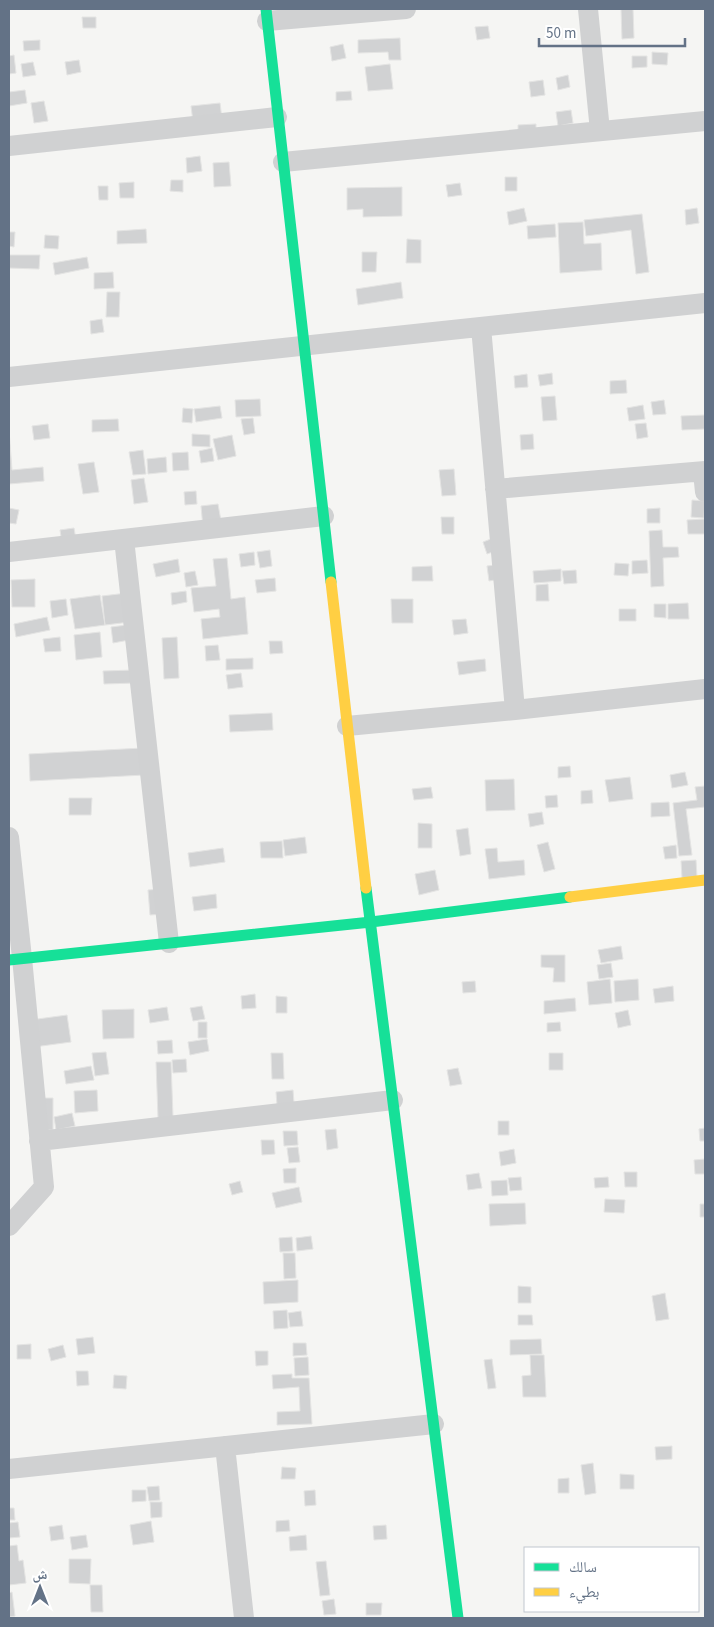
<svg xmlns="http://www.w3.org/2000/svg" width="714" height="1627" font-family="'Source Sans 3','Noto Naskh Arabic',sans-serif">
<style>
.building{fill:#d1d2d3;stroke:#e4e4e3}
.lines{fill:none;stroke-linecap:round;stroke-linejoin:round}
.street{stroke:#d0d1d2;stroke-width:20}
.fast{stroke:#16e098;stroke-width:11}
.slow{stroke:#ffcf43;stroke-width:11}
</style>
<rect width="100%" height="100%" fill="#f5f5f3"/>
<!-- building -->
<path class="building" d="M621,9H633L634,38L622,39Z
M82,17H96V28H83Z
M488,26L490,38L477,40L475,27Z
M400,38L401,60H389L388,52L358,53V40Z
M40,40V50L24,51L23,41Z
M343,44L346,58L332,61L330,47Z
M652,52L668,53L667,65L652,64Z
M14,55L16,73L9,74V56Z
M632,56H647V67L632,68Z
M79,60L81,72L67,75L65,62Z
M33,62L36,75L23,77L21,64Z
M390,64L393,89L368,91L365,67Z
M568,75L570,87L558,90L556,78Z
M543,80L545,95L531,97L529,82Z
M25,90L27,103L9,106V92Z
M351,91L352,100L336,101V92Z
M44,101L48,121L34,123L31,103Z
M220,103L222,119L193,122L191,106Z
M571,110L573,123L558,126L556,112Z
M536,124V137H518V125Z
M200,156L202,171L187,173L186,158Z
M229,162L231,186L214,187L213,163Z
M505,177H517V191H505Z
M171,180H183V192L170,191Z
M134,182V198H120L119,183Z
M460,183L462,195L448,197L446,185Z
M98,186H108V200H99Z
M402,187V216L363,217V209L347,210V188Z
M524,208L527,221L509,225L507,212Z
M697,208L699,223L686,225L685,210Z
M642,214L649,272L636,274L631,230L586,236L584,220Z
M583,222L584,244L601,243L602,270L560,273L558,223Z
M555,224L556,237L528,239L527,226Z
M146,229L147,243L117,244V231Z
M9,232H15L14,247L9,246Z
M45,235L59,236L58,249L44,248Z
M407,239L421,240V263H406Z
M362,252H377L376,272H362Z
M9,255H40L39,269L9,268Z
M87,257L89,268L55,275L53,263Z
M113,272L114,288L94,289V273Z
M401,282L403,298L358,305L356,289Z
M107,292H120L119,317H106Z
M102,319L104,332L91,334L90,321Z
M552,373L553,384L540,386L538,375Z
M527,374L528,387L515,388L514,376Z
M626,380L627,393L610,394V381Z
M555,396L557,420L543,421L541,397Z
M260,399L261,416L236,417L235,400Z
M664,400L666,414L653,415L651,402Z
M643,405L645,419L629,421L627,408Z
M220,406L222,418L196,422L194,409Z
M183,408L193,409L192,423L182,422Z
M705,415V429L682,430L681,416Z
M253,418L255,433L244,435L241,419Z
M118,419L119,431L92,432V420Z
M646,423L648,437L637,439L635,424Z
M48,424L50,438L34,440L32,426Z
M9,430L12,470L43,467L44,481L9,484Z
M192,434L210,435V447L192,446Z
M533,434L534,449L521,450L520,435Z
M232,435L236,456L218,460L213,439Z
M212,448L214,461L201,463L199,451Z
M143,450L146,474L133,475L129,452Z
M188,452L189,470L173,471L172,453Z
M166,457L167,472L148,474L147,459Z
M94,462L99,492L83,494L78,464Z
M454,469L456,495L442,496L439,470Z
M144,478L148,502L134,504L131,480Z
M196,491L197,504L185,505L184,492Z
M692,500L705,501L704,518L691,517Z
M218,504L222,526L203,528L201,506Z
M9,508L19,510L16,524L9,523Z
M660,508V523H647V509Z
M441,517H454V534H442Z
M705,519V534H688L687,520Z
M74,528L76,540L62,543L60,530Z
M662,530L663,547H678L679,557L663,558L664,586L651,587L649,531Z
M496,537L501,549L487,554L483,542Z
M270,550L272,566L260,568L257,552Z
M254,552L255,565L241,567L239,554Z
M227,558L231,599L245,597L248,634L203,639L201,619L220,617L219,609L194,612L191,588L216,586L213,559Z
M178,559L180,572L156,577L153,564Z
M647,560L648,573L632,574V561Z
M615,563L629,564L628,576L614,575Z
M504,564L506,578L489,581L487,566Z
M432,566L433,581H412V567Z
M561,569V581L534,583L533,571Z
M576,570L577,583L564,584L562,571Z
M195,571L198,585L186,587L184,573Z
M275,578L276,591L257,593L255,580Z
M35,579V607H12L11,580Z
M548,584L549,601H536V585Z
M186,591L187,602L172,605L171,593Z
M127,593L130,622L105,625L102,596Z
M100,595L105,625L75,629L70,599Z
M66,599L68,615L52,618L50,601Z
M391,599H413V623H392Z
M688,603L689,619H668V604Z
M654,604H666V618L654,617Z
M619,609H636V621H619Z
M47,617L50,630L16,637L14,624Z
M466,619L468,633L454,635L452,620Z
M127,625L129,640L113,643L111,627Z
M100,632L102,657L76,660L74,635Z
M60,637L61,651L45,652L43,639Z
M177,637L179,678L164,679L162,638Z
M269,641H282L283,653L270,654Z
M218,645L220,660L206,661L205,646Z
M253,658V669L226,670V659Z
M485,659L486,671L459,675L457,662Z
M134,670L135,683L104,684L103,671Z
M241,673L243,687L228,689L226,675Z
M272,713L273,730L230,732L229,715Z
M143,748L144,775L30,781L29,754Z
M570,766L571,777L558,778V767Z
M685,772L688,785L672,788L670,775Z
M630,777L633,799L609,802L605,780Z
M514,779L515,810L486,811L485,780Z
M705,786V807L686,809L692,855L679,856L673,803L697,800L695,787Z
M431,787L433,798L414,800L412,789Z
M592,790L593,803L581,804V791Z
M557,795L558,807L546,808L545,796Z
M69,798H92L91,815H69Z
M669,802L670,816L651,817V803Z
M542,812L544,824L530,827L528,814Z
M418,823L432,824V848H418Z
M468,828L471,854L460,856L456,830Z
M305,837L307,853L285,856L283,840Z
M282,841L283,858H261L260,842Z
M548,842L555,869L544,872L537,845Z
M676,845L677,858L665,859L663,847Z
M223,848L225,862L190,867L188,853Z
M497,848L498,862L524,860L525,875L489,879L485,849Z
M696,860L697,877L682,878L681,861Z
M435,870L439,890L419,895L415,874Z
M161,889L164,914L150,915L148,890Z
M216,894L217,908L194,911L192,897Z
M621,946L623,959L601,963L598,950Z
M541,955H565V982H553L554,968L541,967Z
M611,963L613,977L599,979L597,965Z
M610,979L612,1003L589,1005L587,982Z
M638,979L639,1000L615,1002L614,981Z
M475,981L476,992L463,993L462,982Z
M673,986L674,1001L655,1003L653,989Z
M255,994L256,1008L242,1009L241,996Z
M276,996L287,997V1013H276Z
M575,998L576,1011L544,1014V1001Z
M202,1006L205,1019L193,1021L190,1008Z
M167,1007L169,1020L150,1023L148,1010Z
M134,1009V1038L103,1039L102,1010Z
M628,1010L631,1025L618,1028L615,1013Z
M67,1015L71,1042L34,1047L30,1020Z
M198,1022H207V1038H198Z
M560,1022L561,1031L547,1032V1023Z
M207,1039L209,1051L190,1055L188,1042Z
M172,1040L173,1053L158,1054L157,1041Z
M106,1052L109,1074L95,1076L92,1053Z
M271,1053H283L284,1079H272Z
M549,1053H563V1070H549Z
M186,1059L187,1072L173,1073L172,1060Z
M156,1062H171L173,1117L158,1118Z
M91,1066L94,1080L66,1084L64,1071Z
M458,1068L462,1084L450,1086L447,1070Z
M97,1090L98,1111L75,1113L74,1091Z
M293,1090L294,1103L277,1105L276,1092Z
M39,1098H53V1130H40Z
M72,1113L75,1126L56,1130L54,1117Z
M498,1121H509V1135H498Z
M705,1128V1141H700L699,1129Z
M336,1129L338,1148L327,1150L325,1130Z
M283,1131H297L298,1145L284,1146Z
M261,1140H274L275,1154L262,1155Z
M298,1147L300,1162L289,1163L287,1148Z
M514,1149L516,1163L501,1166L499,1152Z
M705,1159V1174H695L694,1160Z
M296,1168V1183H284L283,1169Z
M624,1172H637V1187H625Z
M479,1173L482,1188L468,1190L466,1175Z
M521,1177L522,1190L510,1191L508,1178Z
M608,1177L609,1187L595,1188L594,1178Z
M507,1180L508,1195L492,1196L491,1181Z
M240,1181L243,1192L232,1195L229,1184Z
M299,1187L302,1202L276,1208L272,1193Z
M605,1199L625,1200L624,1213L604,1212Z
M525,1203L526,1224L490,1226L489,1204Z
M700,1204H705V1217H700Z
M311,1236L313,1249L297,1251L296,1238Z
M292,1237L293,1251L280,1252L279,1238Z
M283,1253H295L296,1278L284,1279Z
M298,1280V1302L264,1304L263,1282Z
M518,1286L531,1287V1303H518Z
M665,1293L669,1319L656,1321L652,1296Z
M287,1310L288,1328L274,1329L273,1311Z
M301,1311L303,1326L290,1327L288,1313Z
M518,1315H532L533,1325H518Z
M93,1337L95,1353L78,1355L76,1339Z
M541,1339L542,1354L510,1355V1340Z
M293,1343H306L307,1355L293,1356Z
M31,1344V1359H17V1345Z
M63,1345L66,1357L51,1361L48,1349Z
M255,1351H268V1365L256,1366Z
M530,1355H544L546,1397H523L522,1376L531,1375Z
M308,1357L309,1375L295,1376L294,1358Z
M492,1359L496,1388L488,1389L484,1360Z
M76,1371H88L89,1385L77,1386Z
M292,1374V1378H309L312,1424L277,1425V1412L300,1411L299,1387L273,1389L272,1375Z
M114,1375L127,1376L126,1389L113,1388Z
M672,1446V1459L656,1460L655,1447Z
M593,1463L596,1493L585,1495L581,1465Z
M282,1467L296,1468L295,1479H281Z
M620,1474L634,1475V1489H620Z
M569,1478V1493H558V1479Z
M159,1486L160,1500L149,1501L147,1487Z
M132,1490H146V1501L132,1502Z
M315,1490L316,1505L305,1506L304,1491Z
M150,1502H162V1517L151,1518Z
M9,1508H14L15,1520H9Z
M289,1520L290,1531L276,1532V1521Z
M151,1521L154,1542L133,1545L130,1525Z
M18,1522L20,1537L9,1538V1523Z
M62,1525L64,1539L51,1541L49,1527Z
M386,1525L387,1539L374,1540L373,1526Z
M86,1535L88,1547L72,1550L70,1537Z
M306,1535L307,1550L290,1551L289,1537Z
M17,1545L19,1561L23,1560L26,1583L9,1585V1546Z
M69,1559H91L90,1584L69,1583Z
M326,1561L330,1595L320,1596L316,1562Z
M90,1585H102L103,1612H91Z
M12,1592L15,1616L9,1617V1593Z
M334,1599L336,1614L324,1615L322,1601Z
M366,1603H382L381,1615H366Z"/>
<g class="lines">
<!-- street -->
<path class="street" d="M588,9L600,131
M267,21L406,9
M9,146L277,117
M283,162L705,121
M481,327L515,710
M9,377L705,303
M703,472L705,492
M495,489L705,471
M124,539L169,943
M9,552L324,516
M347,726L515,710L705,689
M9,837L22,958L44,1187L9,1226
M39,1141L393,1100
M225,1446L244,1618
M9,1469L434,1424"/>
<!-- fast -->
<path class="fast" d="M266,9L331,582
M366,888L458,1618
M9,960L371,922L570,897"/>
<!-- slow -->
<path class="slow" d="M331,582L366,888
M570,897L705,880"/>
</g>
<!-- border -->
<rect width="714" height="1627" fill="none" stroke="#637286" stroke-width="20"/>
<!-- legend -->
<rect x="524" y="1547" width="175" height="65" fill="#ffffff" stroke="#c1c7cf"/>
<rect x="534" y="1563" width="25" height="8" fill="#16e098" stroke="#c1c7cf"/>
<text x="569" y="1572" font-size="15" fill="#637286">سالك</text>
<rect x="534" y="1588" width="25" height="8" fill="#ffcf43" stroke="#c1c7cf"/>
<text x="569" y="1597" font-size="15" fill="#637286">بطيء</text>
<!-- north arrow -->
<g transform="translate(40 1587)" stroke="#ffffff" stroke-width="4" paint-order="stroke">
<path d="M0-4L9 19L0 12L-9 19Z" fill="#637286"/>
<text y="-8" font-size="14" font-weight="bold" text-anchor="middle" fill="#637286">ش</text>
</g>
<!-- scale -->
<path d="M539 38v8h146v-8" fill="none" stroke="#637286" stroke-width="2.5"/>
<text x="546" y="38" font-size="15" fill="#637286" stroke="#ffffff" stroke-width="4" paint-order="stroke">50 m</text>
</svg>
